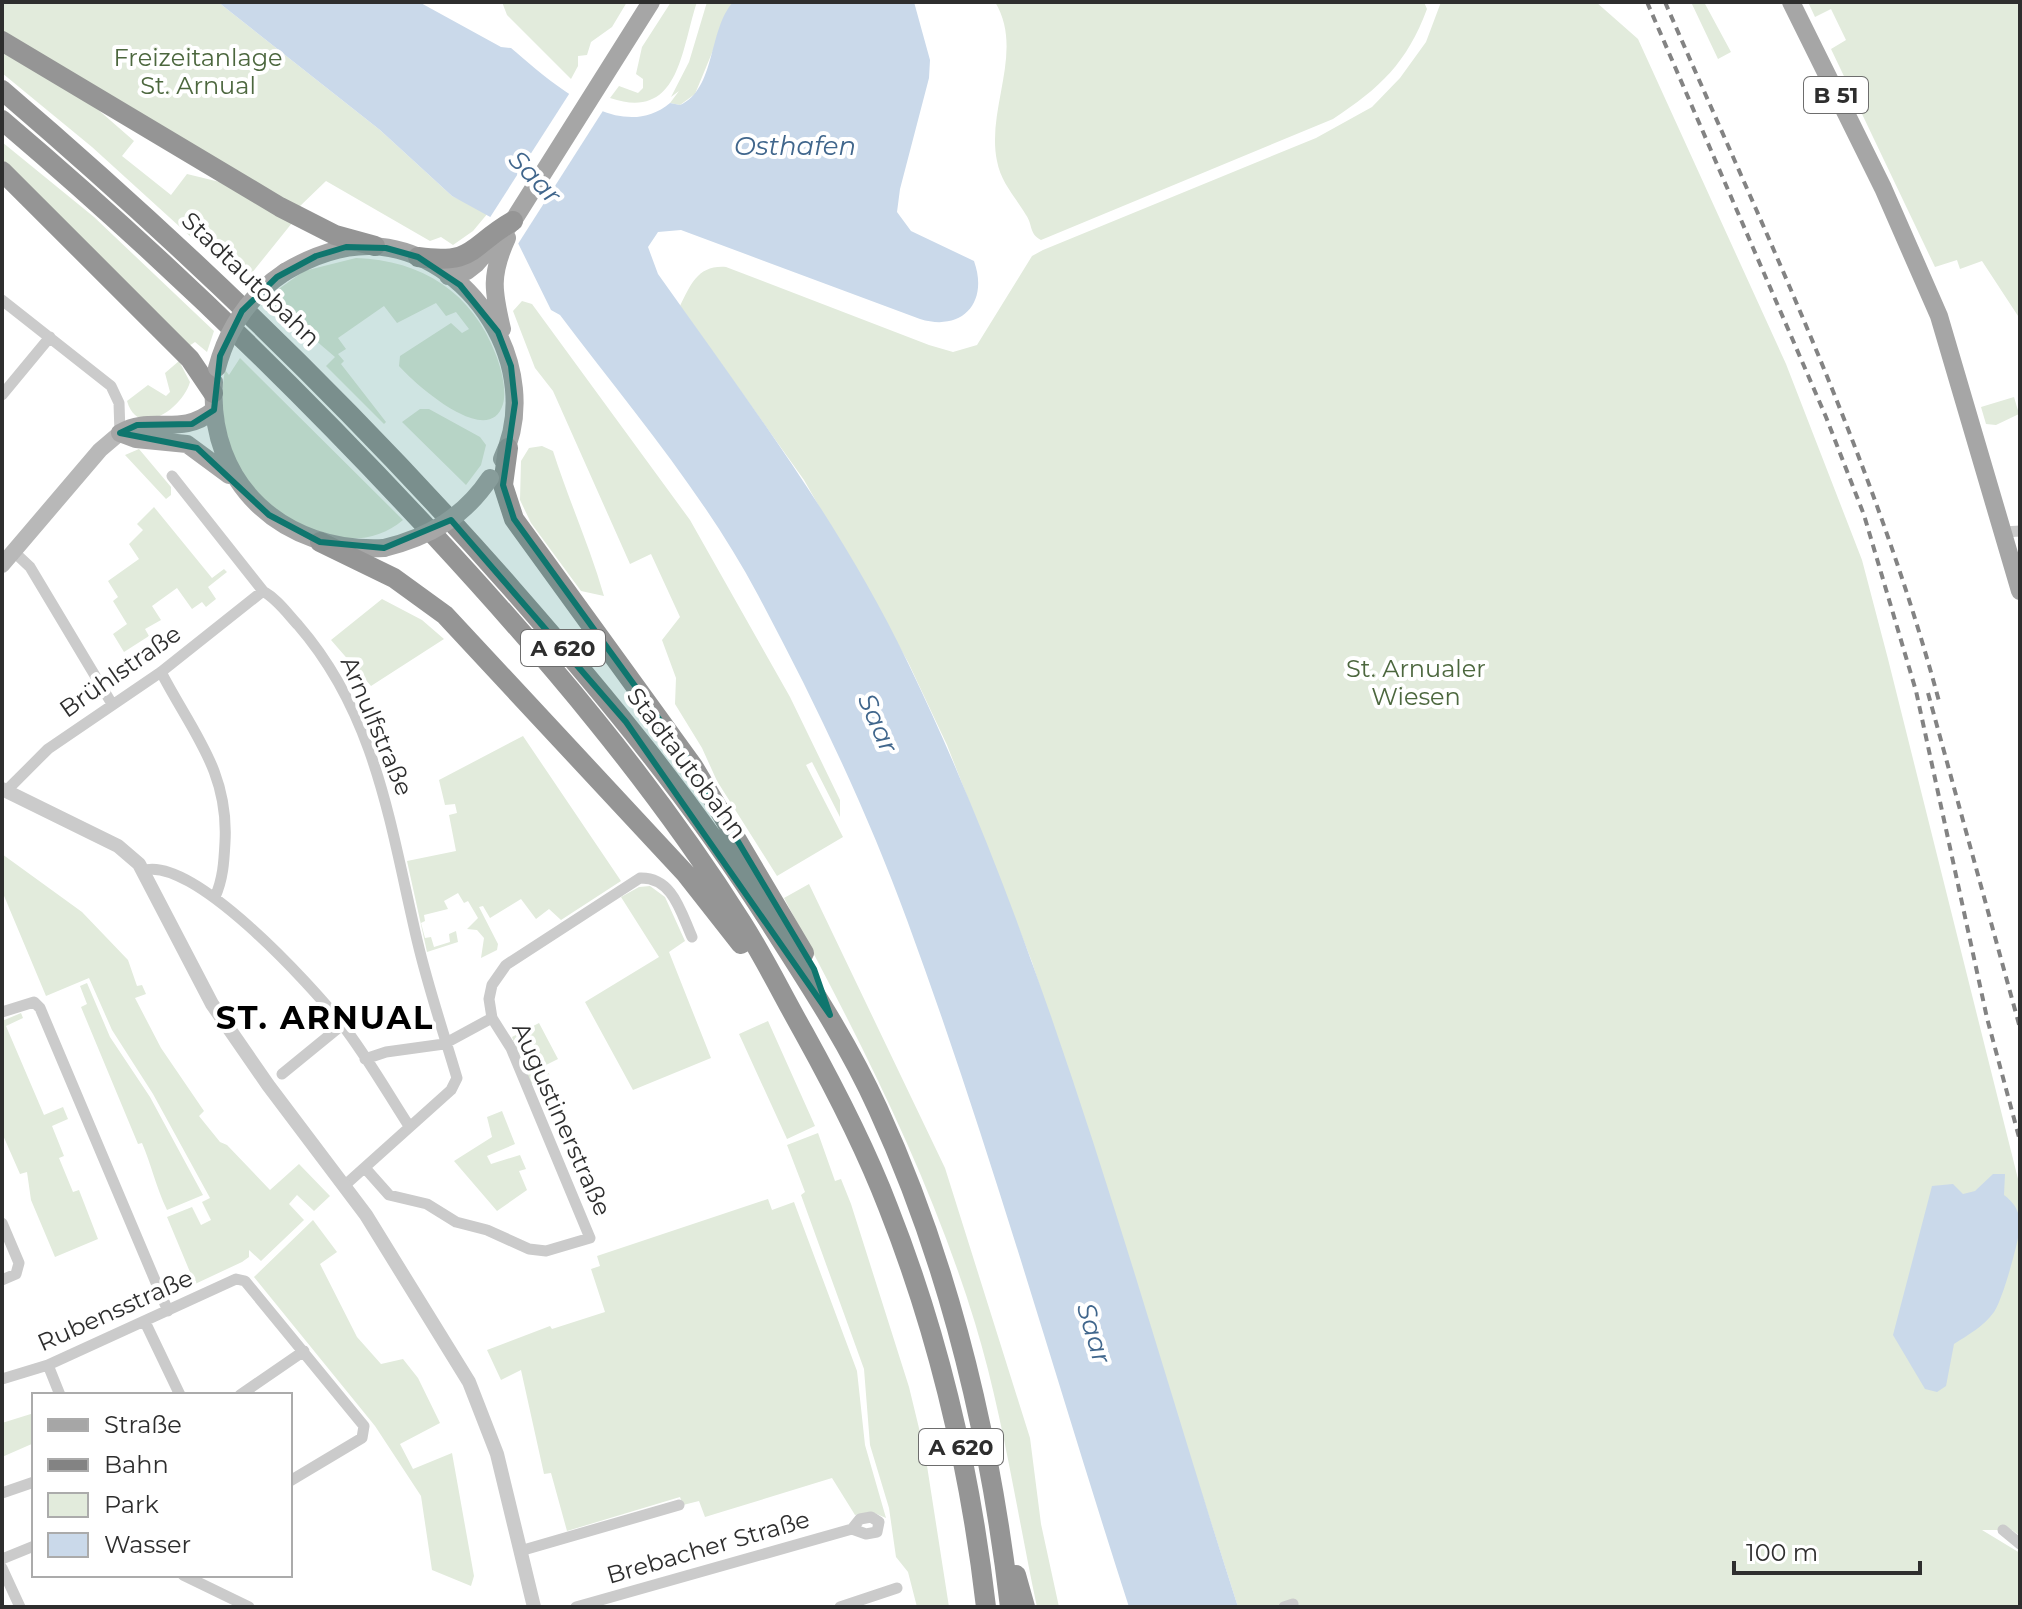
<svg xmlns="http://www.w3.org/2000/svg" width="2022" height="1609" font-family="Montserrat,sans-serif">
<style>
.green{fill:#e2ebdc}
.water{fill:#cad9ea}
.pier{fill:#fff}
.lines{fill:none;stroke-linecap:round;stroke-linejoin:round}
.minor{stroke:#cbcbcb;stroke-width:11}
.tertiary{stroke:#cbcbcb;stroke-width:14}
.secondary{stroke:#b8b8b8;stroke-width:16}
.primary{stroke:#a6a6a6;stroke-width:18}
.motorway{stroke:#959595;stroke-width:20}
.rail{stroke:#838383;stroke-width:4;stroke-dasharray:8 6;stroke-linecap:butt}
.primary-bridge{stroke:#a6a6a6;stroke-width:18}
.marked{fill:#0f766e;fill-opacity:0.2;stroke:#0f766e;stroke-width:6;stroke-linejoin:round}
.labels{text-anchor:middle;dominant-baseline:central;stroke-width:8;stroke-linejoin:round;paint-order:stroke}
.shield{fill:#fff;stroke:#6d6d6d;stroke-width:2}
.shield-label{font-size:22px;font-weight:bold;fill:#2e2e2e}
.park-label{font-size:24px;fill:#4c673e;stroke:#fff}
.street-label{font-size:24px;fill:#2e2e2e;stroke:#fff}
.water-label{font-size:26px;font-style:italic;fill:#40668c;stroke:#fff}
.district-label{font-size:32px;font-weight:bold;letter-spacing:2px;fill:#000;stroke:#fff}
</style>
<rect width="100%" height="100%" fill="#fff"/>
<!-- green -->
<path class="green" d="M2,2H218L380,130L452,196L488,213L473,231L453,245L441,237L430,241L326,181L298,208L2,31Z
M502,2H627L612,27L591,42L587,55L578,56V66L571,79L507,15Z
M671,2H697C681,49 680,122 610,98L619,86L638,93L643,88V79L636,74L642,47Z
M707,2H733L695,94L680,105L670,103L679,91L671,97L689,62Z
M995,2H1424L1427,9C1407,63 1380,88 1333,119L1041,240C1029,234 1033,225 1026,215C1015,196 1001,183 997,161C986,108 1025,51 995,2Z
M1441,2H1596L1638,39L1786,364L1862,560L1888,659L2020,1187V1536L2012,1530H1982L2020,1553V1607H1238L1032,962L947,745L908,662L804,480L680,306C691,284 698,265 726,267L929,345L953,352L977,345L1032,256L1043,250L1316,138L1372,107L1400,78L1426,42Z
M1691,2H1704L1731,52L1718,59Z
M1808,2H2020V319L1982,261L1960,269L1957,260L1935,267L1831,49L1846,40L1831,9L1815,17Z
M2,48L87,100L134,141L122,156L171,195L187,174L224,183L292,223L251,274L254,278L246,287L92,147L2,73Z
M2,142L94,217L214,331L207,352L195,342L189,346L2,159Z
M356,258C422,260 473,293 496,355C501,368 507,390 503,404C489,451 413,382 399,366L400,356L451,323L462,333L469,329L456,312L446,316L436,303L397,323L384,306L338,338L346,349L338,354L344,361L341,364L386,422L384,424L326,366L335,357L266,298L304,271Z
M522,301L532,304L690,520L790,697L840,800V817L812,762L806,765L843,837L777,876L717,781L702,748L675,704L676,678L662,640L680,617L651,554L630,564L553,391L535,368L513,311Z
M240,358L403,520C347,568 258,514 233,455C223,429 220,398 225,370L229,375Z
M179,361L190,382C183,408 138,440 127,401L148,385L166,396L170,392L165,373Z
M2014,397L2019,414L1996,425L1986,424L1981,407Z
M420,409H429L480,437L486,445L481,465L466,485L402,422Z
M542,446L553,451C569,501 590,547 604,596L581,591L531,523L520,500L521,461L529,448Z
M139,449L171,487V495L166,499L125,455Z
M154,507L212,578L224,569L227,572L208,587L216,599L206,607L202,602L192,609L177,588L152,606L161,620L145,629L149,636L124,652L113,634L127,624L113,601L118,597L108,581L139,559L129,544L143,530L137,524Z
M382,599L422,620L444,639L371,686L331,640Z
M523,736L621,881L561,920L549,909L536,919L521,899L490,918L483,906L479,907L498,944L497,950L481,958L484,938L477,930L467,929L478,918L468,901L464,903L458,893L444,901L448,909L424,915L425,921L421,923L425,938L431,937L434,947L450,942L449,934L456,931L458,942L427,952L407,861L456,851L449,815L457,813L455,804L445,805L439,780Z
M2,854L82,912L128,960L137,986L142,985L146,994L135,998L161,1048L204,1111L199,1116L220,1142L227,1145L270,1190L299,1164L330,1196L314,1211L297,1195L289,1204L304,1220L261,1261L249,1250V1257L242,1262L195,1284L167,1217L192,1207L201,1225L211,1220L202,1202L210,1198L153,1094L112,1030L89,978L46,996L2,891Z
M809,884L945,1168L1030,1438L1041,1524L1059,1607H1037C1017,1513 1003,1415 975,1323C929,1173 858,1036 784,898Z
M650,886L665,897L685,941L669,952L711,1058L633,1090L585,1002L659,957L621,897L639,887Z
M87,983L110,1037L150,1097L203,1195L167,1210C156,1187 151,1164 142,1143L138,1144L81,1007L87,1004L80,986Z
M21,1013L23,1018L6,1026L44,1115L63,1107L68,1119L52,1126L64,1156L59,1158L73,1192L79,1190L98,1239L55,1257L31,1200L27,1172L20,1174L2,1133V1021Z
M768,1021L815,1126L787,1139L739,1034Z
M539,1023L558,1059L546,1065L550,1076L531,1084L512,1037Z
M502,1111L515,1144L487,1156L491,1164L520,1155L526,1169L519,1171L527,1190L497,1211L454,1161L492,1137L487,1117Z
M818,1133L835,1181L841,1179L851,1204L909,1387L925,1453L949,1607H917L908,1572L896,1557L889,1508L870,1445L864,1369L801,1195L805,1192L787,1145Z
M768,1199L772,1210L794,1202L857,1371L865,1445L886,1518L872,1512L855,1515L832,1478L705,1517L699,1501L683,1505L680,1497L567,1531L551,1473L544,1474L521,1370L501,1380L487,1350L550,1326L552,1329L605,1312L591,1269L600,1266L597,1256Z
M313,1220L337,1252L320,1264L357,1337L381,1364L403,1359L418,1378L440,1423L400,1444L413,1469L452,1453L474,1576L471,1586L432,1570L421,1496L375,1426L254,1277Z
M34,1413V1443L2,1457V1423Z"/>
<!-- water -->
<path class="water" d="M218,2H419L501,47L511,48C549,80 619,146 670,103L680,105C716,89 708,30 733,2H914L930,60L929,78L900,189L897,212L911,231L974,261C989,303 962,332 920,319L681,230L658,232L648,247L658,274C747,400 841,523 908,663C1051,960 1137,1293 1238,1607H1129C1055,1378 990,1145 907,920C866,808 814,700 758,595C705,495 628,405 560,315L551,310L516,239L503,224L452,196L380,130Z
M1993,1174H2005L2004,1195C2013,1202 2018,1208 2020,1221C2022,1232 2002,1302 1994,1312C1984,1326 1968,1335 1954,1344L1946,1386L1937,1392L1925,1389L1893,1335L1932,1186L1953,1184L1963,1194L1975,1191Z"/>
<!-- pier -->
<path class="pier" d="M571,91L606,106L516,247L489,219Z"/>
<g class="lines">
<!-- minor -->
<path class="minor" d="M2,300L111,386L119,403L120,433
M2,395L50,337
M172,476L263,591C277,599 287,613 298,625C378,717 391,831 418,944C429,990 444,1034 457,1078L451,1090L344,1186
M2004,532L2020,531
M13,551L30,567L112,704
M161,672C192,732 229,771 225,842C224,862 223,879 215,897
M6,791L48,749L161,672L263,591
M142,871C190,852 312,986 341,1023C366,1055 387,1092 409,1126
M2,1012L34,1002L40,1008L168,1311
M365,1059L386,1052L444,1044L492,1018
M282,1074L342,1025
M365,1168L389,1195L427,1204L456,1222L487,1230L529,1249L546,1251L590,1238L511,1048L492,1018L489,999L492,985L506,965L640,878C673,877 681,913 692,937
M2,1223L19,1263L16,1274L2,1280
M145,1322L180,1395
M48,1365L60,1395
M2,1379L48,1365L236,1279L245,1281L364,1426L362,1438L290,1481
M240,1395L304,1351
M2,1493L34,1482
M2003,1530L2020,1544
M520,1551L679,1505
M2,1559L34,1546
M2,1568L20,1607
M183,1575L249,1607
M576,1607L852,1529L860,1519L871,1517L879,1522L877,1532L866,1534L852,1529
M840,1607L897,1588
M1284,1607L1293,1604"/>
<!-- tertiary -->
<path class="tertiary" d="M2,789L118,846L139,864L212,1004L268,1085L366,1215L469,1382L497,1454L534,1607"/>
<!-- secondary -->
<path class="secondary" d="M2,565L100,450L120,433"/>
<!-- primary -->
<path class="primary" d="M1791,2L1883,188L1939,316L2020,591
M285,272C312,256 340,245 372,246C472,251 545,369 502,459
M448,276L467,271L476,264L513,221L651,2
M502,329C493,291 490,275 507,238
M214,382C207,485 284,553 384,548
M120,433L136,439L187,444L229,475
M120,433C152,414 180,438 214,410"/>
<!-- motorway -->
<path class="motorway" d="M2,41L280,207L335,235L375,246
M2,90C183,245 354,409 512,589C605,695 694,803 770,923C809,984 848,1043 878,1109C950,1266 990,1436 1010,1607
M2,120C154,249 297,387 433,534C544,654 653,782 741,921C764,957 783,996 804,1033C835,1089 865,1147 888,1207C939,1336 970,1469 986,1607
M2,171L190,359L213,393
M418,257C476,265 469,246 513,221
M508,448L503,485L514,519L693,766L804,953
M320,542L394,578L445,615L686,874L741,944
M1016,1575L1025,1607"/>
<!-- rail -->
<path class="rail" d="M1647,2L1826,417L1864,515L1916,691L1987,1018L2020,1141
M1665,2C1765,233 1875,461 1940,705
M1928,693L2020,1028"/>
<!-- primary-bridge -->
<path class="primary-bridge" d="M217,368C228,327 250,295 285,272
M384,548C429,537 464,517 490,478"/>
</g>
<!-- marked area -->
<path class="marked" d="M346,247L386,248L418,257L460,285L498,332L511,366L515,403L503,485L514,519L693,766L814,969L830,1015L626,722L451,520L384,548L320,542L269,515L197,448L120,433L137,425L192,424L214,410L220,356L242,311L277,277L316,256Z"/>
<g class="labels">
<!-- shield labels -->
<g class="shield">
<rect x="1804" y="77" width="64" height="36" rx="6"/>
<rect x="521" y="630" width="84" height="36" rx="6"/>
<rect x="919" y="1429" width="84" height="36" rx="6"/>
</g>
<g class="shield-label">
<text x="1836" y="95">B 51</text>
<text x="563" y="648">A 620</text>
<text x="961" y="1447">A 620</text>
</g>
<!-- park labels -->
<g class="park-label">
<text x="198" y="57">Freizeitanlage<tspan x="198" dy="28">St. Arnual</tspan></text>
<text x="1416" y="668">St. Arnualer<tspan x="1416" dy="28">Wiesen</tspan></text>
</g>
<!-- street labels -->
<g class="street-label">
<text transform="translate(251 279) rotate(44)">Stadtautobahn</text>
<text transform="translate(120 671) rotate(-35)">Brühlstraße</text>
<text transform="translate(377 726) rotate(67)">Arnulfstraße</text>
<text transform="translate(687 763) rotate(53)">Stadtautobahn</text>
<text transform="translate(562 1119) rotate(66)">Augustinerstraße</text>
<text transform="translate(115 1310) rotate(-24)">Rubensstraße</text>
<text transform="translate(708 1547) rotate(-16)">Brebacher Straße</text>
</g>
<!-- water labels -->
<g class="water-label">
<text x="795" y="146">Osthafen</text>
<text transform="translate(535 177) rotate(46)">Saar</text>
<text transform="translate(878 723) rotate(66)">Saar</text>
<text transform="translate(1094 1333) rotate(73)">Saar</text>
</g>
<!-- district labels -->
<g class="district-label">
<text x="325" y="1017">ST. ARNUAL</text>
</g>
</g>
<!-- border -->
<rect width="2022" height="1609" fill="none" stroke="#2e2e2e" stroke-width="8"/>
<!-- legend -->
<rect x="32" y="1393" width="260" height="184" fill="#ffffff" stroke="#ababab" stroke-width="2"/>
<rect x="48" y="1419" width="40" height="12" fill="#a6a6a6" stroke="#ababab" stroke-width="2"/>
<text x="104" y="1433" font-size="24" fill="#2e2e2e">Straße</text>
<rect x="48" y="1459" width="40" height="12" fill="#838383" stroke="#ababab" stroke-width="2"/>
<text x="104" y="1473" font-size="24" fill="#2e2e2e">Bahn</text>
<rect x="48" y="1493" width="40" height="24" fill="#e2ebdc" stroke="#ababab" stroke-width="2"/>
<text x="104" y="1513" font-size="24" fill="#2e2e2e">Park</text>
<rect x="48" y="1533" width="40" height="24" fill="#cad9ea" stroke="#ababab" stroke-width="2"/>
<text x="104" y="1553" font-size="24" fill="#2e2e2e">Wasser</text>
<!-- scale -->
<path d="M1734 1561v12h186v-12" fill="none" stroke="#2e2e2e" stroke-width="4"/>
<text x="1746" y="1561" font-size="24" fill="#2e2e2e" stroke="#ffffff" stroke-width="6" paint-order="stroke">100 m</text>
</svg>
